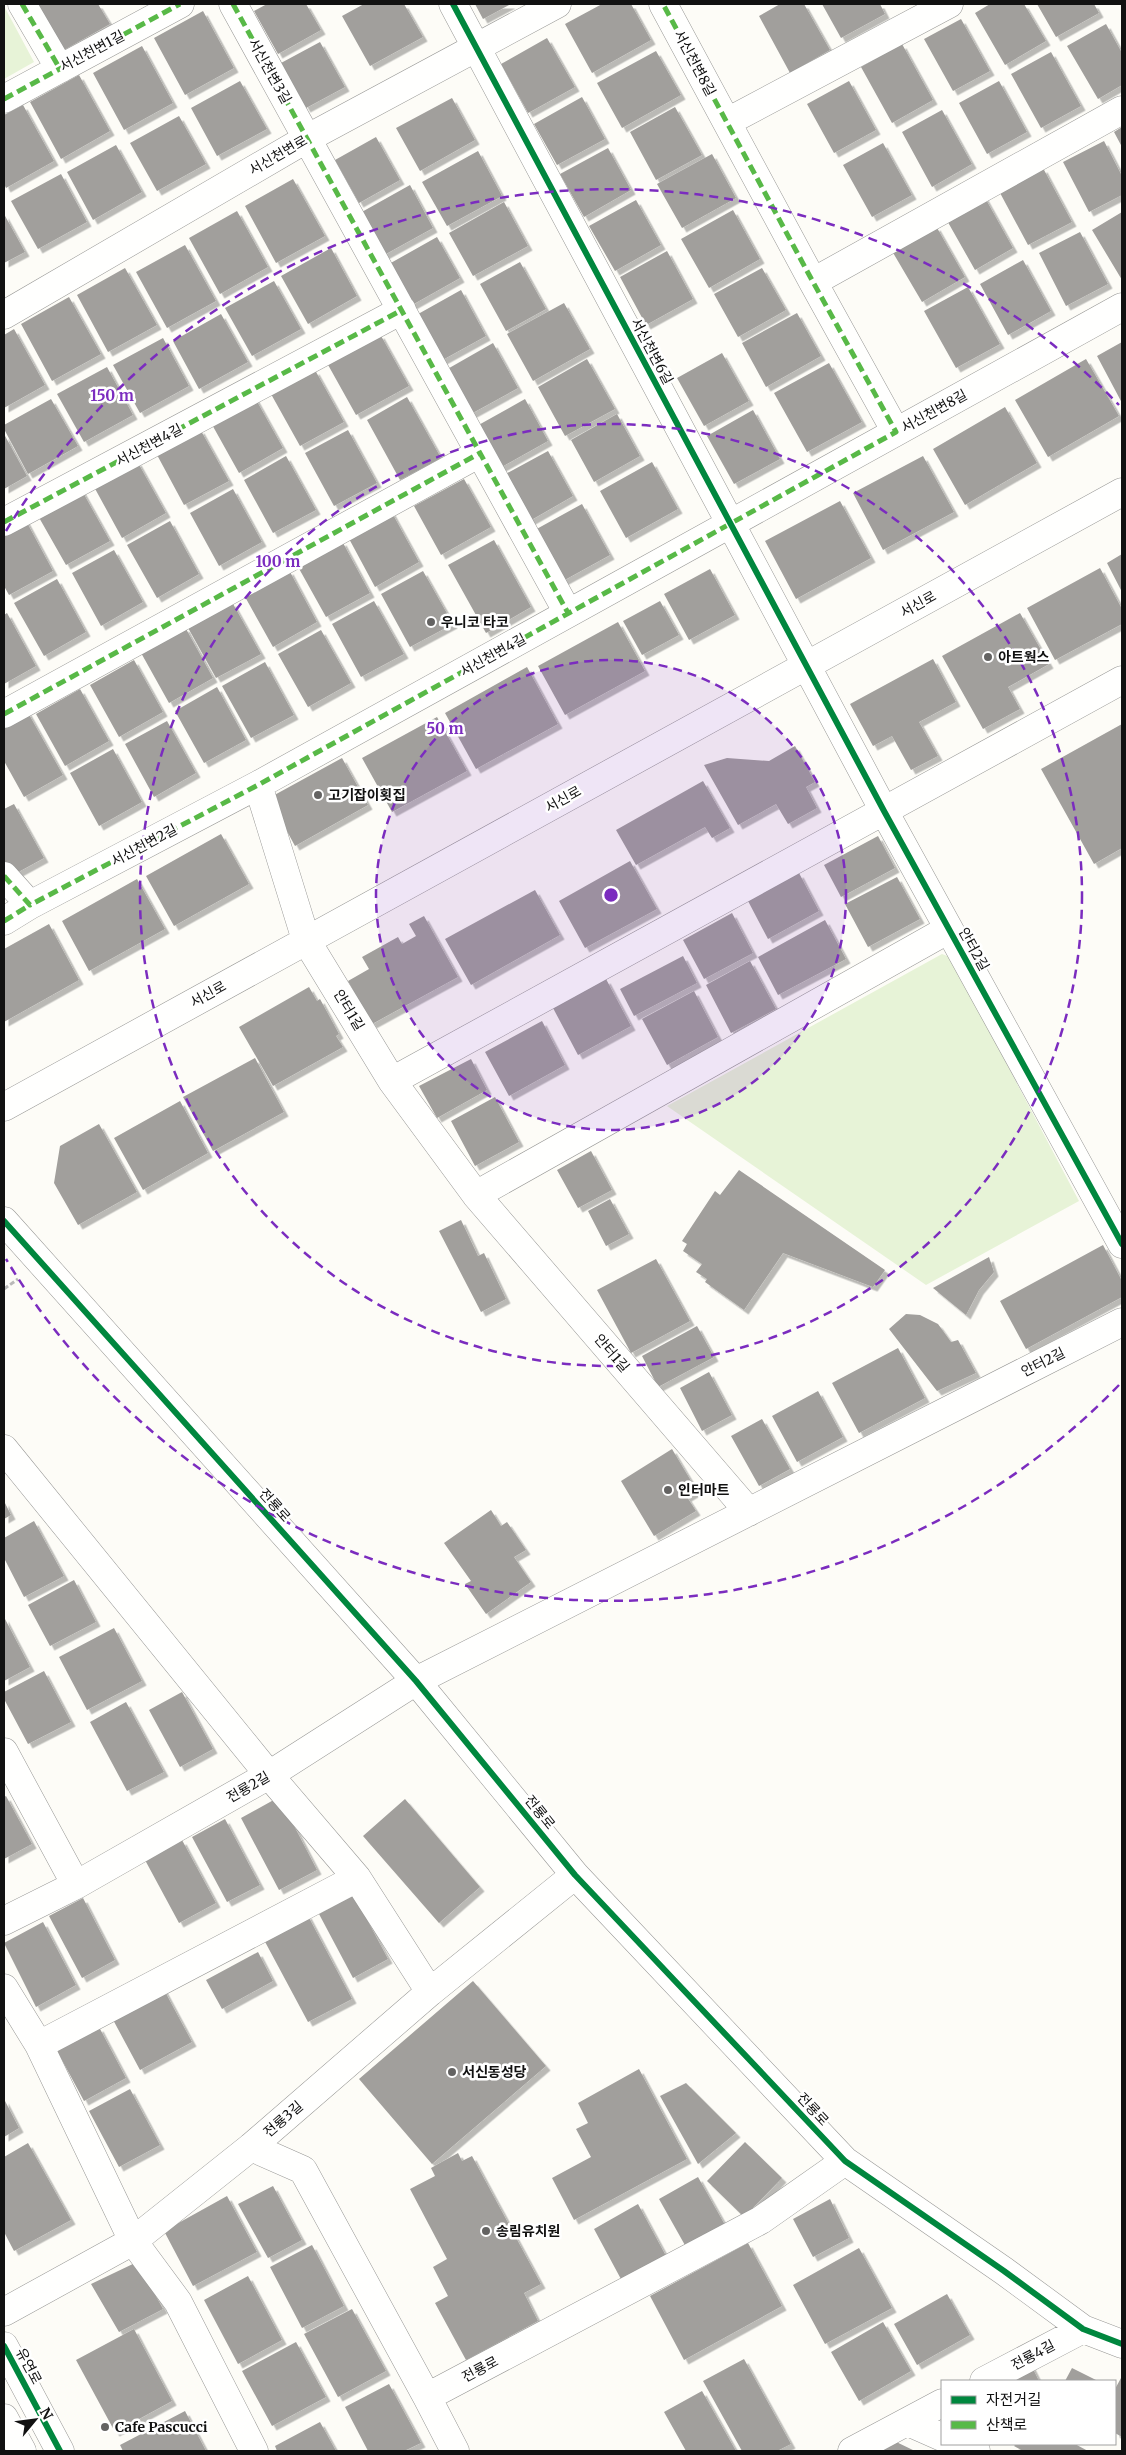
<svg xmlns="http://www.w3.org/2000/svg" width="1126" height="2455" font-family="Merriweather,'Noto Sans KR',serif">
<style>
.green{fill:#e7f3d7}
.building{fill:#a19f9c;filter:url(#shadow)}
.lines{fill:none;stroke-linecap:round;stroke-linejoin:round}
.minor-casing{stroke:#979795;stroke-width:29}
.path{stroke:#b9b9b8;stroke-width:3;stroke-dasharray:5 2.5;stroke-linecap:butt}
.minor{stroke:#fffffe;stroke-width:28}
.quiet{stroke:#58b947;stroke-width:5;stroke-dasharray:10 5;stroke-linecap:butt}
.cycleway-casing{stroke:#fff;stroke-width:9}
.cycleway{stroke:#00873e;stroke-width:6}
.ring{fill:none;stroke:#7b2cbf;stroke-width:2.5;stroke-dasharray:9 6}
.poi-dot{fill:#646362;stroke:#fff;stroke-width:2}
.labels{text-anchor:middle;dominant-baseline:central;stroke-width:5;stroke-linejoin:round;paint-order:stroke}
.street-label{font-size:14px;fill:#111;stroke:#fff}
.poi-label{font-size:14px;font-weight:bold;fill:#111;stroke:#fff;text-anchor:start}
.centre{fill:#7b2cbf;stroke:#fff;stroke-width:2.5}
.ring-label{font-size:15px;text-anchor:middle;font-weight:bold;fill:#7b2cbf;stroke:#fff;stroke-width:5;stroke-linejoin:round;paint-order:stroke}
</style>
<defs>
<filter id="shadow"><feDropShadow dx="4.5" dy="4.5" stdDeviation="0" flood-color="#0004"/></filter>
</defs>
<rect width="100%" height="100%" fill="#fdfcf7"/>
<!-- green -->
<path class="green" d="M4,6L34,62L4,79Z
M942,954L950,957L1079,1201L926,1285L667,1106Z"/>
<!-- building -->
<path class="building" d="M38,4H98L110,24L64,50Z
M267,4H306L321,30L278,54L254,11Z
M364,4H404L423,37L370,66L342,16Z
M475,4H511L483,19Z
M602,4H631L651,40L592,73L565,24Z
M780,4H804L830,50L790,73L759,16Z
M822,4H880L885,14L841,38Z
M990,4H1024L1046,41L1005,65L975,13Z
M1037,4H1094L1099,13L1056,37Z
M203,11L234,68L185,95L154,38Z
M961,19L990,71L953,91L924,39Z
M1106,24L1122,53V85L1098,99L1067,46Z
M547,38L575,87L528,113L501,64Z
M320,42L345,87L306,108L281,63Z
M902,44L933,100L892,123L861,67Z
M142,46L173,103L124,130L93,73Z
M656,51L681,95L622,128L597,83Z
M1051,52L1081,106L1041,128L1011,74Z
M79,75L110,131L61,159L30,102Z
M240,81L267,129L217,156L191,108Z
M849,81L876,130L834,153L807,104Z
M999,81L1027,132L987,154L959,103Z
M582,97L605,139L557,165L534,124Z
M452,98L475,140L420,171L396,128Z
M23,105L54,161L6,188L4,184V115Z
M675,107L702,155L656,180L630,132Z
M942,110L972,164L932,187L902,132Z
M179,116L206,164L157,191L130,143Z
M1122,127V147L1114,132Z
M376,137L400,180L359,203L335,160Z
M1104,141L1122,176V195L1089,212L1063,162Z
M883,143L912,195L872,217L843,165Z
M116,145L142,192L93,220L67,172Z
M608,148L631,190L584,217L560,174Z
M478,151L502,196L447,226L422,182Z
M712,154L736,198L682,228L657,184Z
M1043,168L1072,222L1028,245L999,191Z
M61,174L87,222L38,249L11,201Z
M293,179L325,236L276,263L245,206Z
M410,185L433,228L384,255L360,213Z
M984,196L1013,248L975,270L945,217Z
M636,200L661,245L615,271L589,226Z
M504,202L528,246L473,276L449,233Z
M733,210L760,259L709,288L681,239Z
M237,211L268,267L220,294L189,238Z
M1122,212V280L1092,230Z
M4,214L25,252L4,263Z
M936,226L965,277L922,302L892,251Z
M1080,232L1108,284L1066,306L1039,253Z
M437,237L460,278L412,305L389,264Z
M185,245L216,301L167,328L136,272Z
M331,248L357,296L308,324L281,276Z
M667,251L693,299L646,325L620,277Z
M1023,260L1051,311L1008,335L980,284Z
M520,262L546,309L506,331L480,284Z
M125,268L157,325L108,352L77,295Z
M762,268L786,310L738,337L714,294Z
M274,281L301,329L252,356L225,308Z
M968,287L1000,344L956,368L924,311Z
M461,290L486,336L437,363L411,318Z
M69,297L101,354L52,381L21,324Z
M564,303L590,349L533,381L507,334Z
M797,313L821,356L766,387L742,343Z
M221,314L248,362L199,389L173,341Z
M14,329L45,385L4,408V335Z
M380,334L409,386L356,415L327,363Z
M163,338L189,386L140,413L113,365Z
M1122,342V403L1097,356Z
M493,343L518,388L469,415L444,371Z
M722,353L749,401L704,426L677,378Z
M587,359L615,409L565,436L538,387Z
M1086,359L1119,416L1048,457L1015,400Z
M829,363L862,422L807,452L774,393Z
M107,367L133,415L84,442L57,394Z
M315,370L344,422L300,446L271,394Z
M254,396L283,448L239,473L210,421Z
M407,397L441,458L400,480L367,420Z
M51,399L78,446L28,474L4,429V425Z
M525,399L548,441L498,469L475,427Z
M1005,407L1037,463L965,505L933,449Z
M753,410L780,459L734,484L707,436Z
M617,414L640,456L594,482L571,440Z
M200,429L229,481L184,505L156,453Z
M348,430L377,483L334,506L305,453Z
M4,434L27,476L4,489Z
M548,451L573,496L526,523L500,477Z
M286,456L316,510L273,533L244,480Z
M923,456L954,512L883,550L853,493Z
M137,461L166,513L122,538L93,485Z
M652,462L678,509L626,538L600,491Z
M464,479L491,527L441,555L414,506Z
M81,489L110,541L66,565L37,514Z
M233,489L262,542L219,566L190,513Z
M840,501L871,558L796,599L765,541Z
M582,504L610,555L561,582L533,531Z
M391,511L419,562L375,587L347,535Z
M25,519L53,571L9,595L4,586V530Z
M170,521L199,574L157,598L127,545Z
M494,540L531,607L486,633L448,565Z
M342,541L370,593L326,617L297,565Z
M114,550L143,602L101,626L72,573Z
M1122,554V592L1107,563Z
M1100,568L1122,609V624L1055,660L1027,608Z
M710,569L735,615L689,640L664,594Z
M289,570L317,622L273,647L244,595Z
M423,571L453,624L410,647L381,594Z
M57,579L86,632L44,656L14,603Z
M374,601L404,654L361,677L332,624Z
M660,601L679,635L642,655L623,621Z
M232,602L261,654L216,678L187,626Z
M7,613L36,666L4,684V615Z
M1020,613L1049,664L1008,687L1020,709L983,729L942,656Z
M618,622L645,671L565,715L538,666Z
M185,627L213,678L169,703L140,651Z
M321,630L351,683L308,707L278,654Z
M933,659L956,702L919,722L938,756L911,770L892,736L873,746L850,704Z
M134,660L163,712L119,737L90,685Z
M265,662L294,715L251,738L222,686Z
M527,667L558,724L476,769L445,713Z
M217,687L246,740L204,763L175,711Z
M80,689L109,741L65,766L36,714Z
M27,711L63,775L24,797L4,761V724Z
M437,717L467,771L392,812L362,758Z
M167,721L196,773L154,797L125,744Z
M1122,724V848L1094,864L1041,769Z
M795,746L815,782L806,787L817,808L788,824L776,804L738,825L704,765L727,758L769,761Z
M113,749L142,802L99,826L70,773Z
M342,758L368,805L295,846L269,798Z
M703,781L730,828L712,838L705,827L636,865L616,830Z
M14,804L44,858L11,876L4,863V809Z
M221,834L249,884L174,926L146,876Z
M878,836L895,868L841,897L824,865Z
M630,861L657,909L585,948L559,901Z
M799,873L819,911L768,939L748,901Z
M897,877L920,919L868,947L845,904Z
M137,879L165,929L89,971L62,921Z
M535,890L560,935L471,985L445,939Z
M732,913L753,953L704,979L683,940Z
M424,916L458,977L372,1024L348,981L369,969L362,957L398,937L402,944L416,936L409,924Z
M825,920L846,959L778,995L758,957Z
M49,924L79,980L4,1022V949Z
M683,956L697,983L634,1016L620,989Z
M750,961L776,1009L731,1033L706,985Z
M606,979L631,1026L578,1055L553,1008Z
M309,987L317,1001L320,999L339,1034L336,1036L343,1047L273,1086L239,1027Z
M694,991L718,1037L667,1065L642,1019Z
M542,1021L565,1065L509,1096L485,1052Z
M255,1058L284,1112L213,1151L183,1097Z
M471,1059L487,1090L437,1118L419,1086Z
M495,1097L519,1142L475,1166L451,1121Z
M180,1101L208,1153L143,1190L114,1138Z
M99,1124L137,1192L78,1225L54,1183L60,1146Z
M591,1151L612,1190L578,1208L557,1170Z
M739,1170L885,1270L873,1287L783,1253L744,1310L705,1282L707,1279L696,1272L702,1264L683,1251L687,1244L682,1241L715,1191L720,1195Z
M610,1199L629,1234L606,1246L588,1211Z
M461,1220L478,1256L484,1253L506,1299L481,1312L439,1231Z
M1103,1245L1122,1281V1297L1026,1349L1000,1301Z
M989,1257L994,1272L979,1290L966,1315L933,1288Z
M656,1259L690,1321L631,1353L597,1290Z
M906,1314L920,1315L938,1324L951,1342L958,1340L976,1373L937,1391L889,1329Z
M697,1326L714,1357L658,1387L642,1356Z
M898,1348L925,1398L859,1433L832,1383Z
M709,1372L732,1415L702,1431L680,1388Z
M818,1391L843,1437L797,1462L772,1416Z
M762,1419L790,1469L759,1486L731,1436Z
M672,1449L697,1491L687,1497L696,1511L654,1536L621,1481Z
M4,1501L11,1515L4,1519Z
M491,1510L501,1526L507,1522L526,1550L514,1557L531,1582L486,1614L465,1584L471,1581L444,1543Z
M34,1521L64,1576L24,1597L4,1558V1538Z
M74,1580L96,1622L50,1646L28,1605Z
M4,1617L30,1667L4,1681Z
M114,1628L142,1681L87,1710L59,1657Z
M44,1671L71,1722L28,1744L4,1699V1692Z
M182,1692L213,1749L180,1767L149,1710Z
M126,1702L164,1772L127,1791L90,1722Z
M6,1796L32,1844L4,1859V1797Z
M279,1797L317,1870L279,1890L241,1818Z
M405,1799L480,1887L439,1923L363,1836Z
M225,1819L260,1885L227,1902L192,1837Z
M182,1840L216,1903L179,1923L145,1860Z
M354,1895L388,1959L353,1978L319,1914Z
M83,1898L115,1960L82,1978L49,1916Z
M307,1914L352,1999L308,2022L263,1938Z
M43,1922L76,1985L36,2007L4,1943Z
M258,1952L273,1981L222,2009L206,1980Z
M473,1981L546,2066L432,2164L359,2079Z
M163,1988L192,2042L140,2070L111,2016Z
M99,2027L126,2078L84,2101L56,2049Z
M639,2069L687,2159L574,2220L552,2178L591,2157L576,2129L588,2123L578,2103Z
M686,2083L736,2133L698,2164L660,2096Z
M130,2089L160,2145L119,2167L89,2111Z
M4,2099L19,2128L4,2137Z
M745,2142L782,2178L744,2217L707,2181Z
M28,2143L71,2220L14,2251L4,2232V2157Z
M458,2153L462,2161L472,2156L541,2284L524,2293L538,2321L466,2360L435,2303L448,2296L433,2267L447,2259L410,2189L435,2176L431,2168Z
M698,2177L725,2225L686,2247L659,2199Z
M273,2186L302,2240L268,2258L238,2204Z
M227,2196L257,2252L193,2286L164,2231Z
M830,2199L849,2238L813,2257L793,2219Z
M638,2204L666,2256L622,2281L594,2229Z
M748,2243L782,2306L684,2360L650,2296Z
M312,2245L344,2306L302,2328L270,2267Z
M859,2248L892,2308L825,2344L793,2285Z
M137,2262L163,2309L119,2332L91,2284Z
M248,2276L282,2340L238,2364L204,2300Z
M947,2294L970,2335L917,2365L894,2324Z
M352,2309L386,2371L338,2397L304,2334Z
M883,2322L911,2371L859,2401L831,2352Z
M134,2329L172,2401L115,2432L76,2360Z
M296,2342L326,2397L272,2426L242,2371Z
M744,2359L791,2444L777,2451H742L703,2381Z
M1029,2361L1039,2381H991Z
M1072,2368L1098,2381H1065Z
M1121,2378H1122V2437L1115,2433V2389Z
M389,2384L421,2443L404,2451H368L345,2407Z
M702,2391L736,2451H686L664,2412Z
M185,2411L206,2451H123L120,2445Z
M320,2422L336,2451H277L275,2446Z
M888,2438L915,2451H867Z
M1016,2444H1075L1088,2451H1023L1014,2446Z"/>
<g class="lines">
<!-- minor casing -->
<g class="minor-casing">
<path id="minor" d="M22,4L60,69
M233,4L568,613
M453,4L884,811L1122,1244
M663,4L813,282L896,432
M4,99L180,4
M727,122L949,4
M813,282L1122,110
M4,315L308,138L557,4
M4,522L402,310
M4,714L480,453
M258,785L306,940L392,1081L476,1195L749,1512
M4,876L30,905L258,785L1122,307
M4,921L30,905
M392,1081L1122,680
M4,1107L1122,492
M476,1195L949,929
M4,1221L416,1681L575,1875L845,2161L1004,2271L1083,2329L1122,2344
M4,1449L269,1775L357,1878L430,1992
M4,1752L76,1885
M4,1921L76,1885L269,1775L416,1681L1122,1322
M4,1988L39,2045L133,2241L178,2302L254,2451
M39,2045L357,1878
M251,2147L303,2170L427,2397L455,2451
M4,2312L133,2241L251,2147L430,1992L575,1875
M4,2346L60,2451
M984,2381L1083,2329
M427,2397L761,2220L845,2161
M4,2418L22,2451
M908,2422L942,2437
M959,2444L976,2451
M852,2451L942,2403"/>
</g>
<!-- path -->
<path class="path" d="M4,1289L18,1279"/>
<!-- minor -->
<use href="#minor" class="minor"/>
<!-- quiet -->
<path class="quiet" d="M22,4L60,69
M233,4L568,613
M4,99L180,4
M4,522L402,310
M4,714L480,453
M4,876L30,905L258,785L896,432L813,282L663,4
M4,921L30,905"/>
<!-- cycleway casing -->
<g class="cycleway-casing">
<path id="cycleway" d="M453,4L884,811L1122,1244
M4,1221L416,1681L575,1875L845,2161L1004,2271L1083,2329L1122,2344
M4,2346L60,2451"/>
</g>
<!-- cycleway -->
<use href="#cycleway" class="cycleway"/>
</g>
<!-- distance rings -->
<circle cx="611" cy="895" r="235" fill="#7b2cbf" fill-opacity=".12"/>
<g class="ring">
<circle cx="611" cy="895" r="235"/>
<circle cx="611" cy="895" r="471"/>
<path d="M1119 1385A706 706 0 0 1 6 1259M6 531A706 706 0 0 1 1119 405"/>
</g>
<!-- markers -->
<g class="poi-dot">
<circle cx="431" cy="622" r="5"/>
<circle cx="988" cy="657" r="5"/>
<circle cx="318" cy="795" r="5"/>
<circle cx="668" cy="1490" r="5"/>
<circle cx="452" cy="2072" r="5"/>
<circle cx="486" cy="2231" r="5"/>
<circle cx="105" cy="2427" r="5"/>
</g>
<g class="labels">
<!-- street labels -->
<g class="street-label">
<text transform="translate(92 51) rotate(-28)">서신천변1길</text>
<text transform="translate(695 63) rotate(62)">서신천변8길</text>
<text transform="translate(270 71) rotate(61)">서신천변3길</text>
<text transform="translate(278 155) rotate(-30)">서신천변로</text>
<text transform="translate(652 351) rotate(62)">서신천변6길</text>
<text transform="translate(934 411) rotate(-29)">서신천변8길</text>
<text transform="translate(149 445) rotate(-28)">서신천변4길</text>
<text transform="translate(918 604) rotate(-29)">서신로</text>
<text transform="translate(493 655) rotate(-29)">서신천변4길</text>
<text transform="translate(563 799) rotate(-29)">서신로</text>
<text transform="translate(144 845) rotate(-28)">서신천변2길</text>
<text transform="translate(974 949) rotate(61)">안터2길</text>
<text transform="translate(208 994) rotate(-29)">서신로</text>
<text transform="translate(349 1010) rotate(59)">안터1길</text>
<text transform="translate(612 1353) rotate(49)">안터1길</text>
<text transform="translate(1043 1362) rotate(-27)">안터2길</text>
<text transform="translate(275 1505) rotate(48)">전룡로</text>
<text transform="translate(248 1787) rotate(-30)">전룡2길</text>
<text transform="translate(540 1812) rotate(51)">전룡로</text>
<text transform="translate(813 2109) rotate(47)">전룡로</text>
<text transform="translate(283 2119) rotate(-41)">전룡3길</text>
<text transform="translate(1033 2355) rotate(-28)">전룡4길</text>
<text transform="translate(29 2366) rotate(62)">유연로</text>
<text transform="translate(480 2369) rotate(-28)">전룡로</text>
</g>
<!-- poi labels -->
<g class="poi-label">
<text x="441" y="622">우니코 타코</text>
<text x="998" y="657">아트웍스</text>
<text x="328" y="795">고기잡이횟집</text>
<text x="678" y="1490">인터마트</text>
<text x="462" y="2072">서신동성당</text>
<text x="496" y="2231">송림유치원</text>
<text x="115" y="2427">Cafe Pascucci</text>
</g>
</g>
<circle cx="611" cy="895" r="8" class="centre"/>
<g class="ring-label">
<text x="112" y="401">150 m</text>
<text x="278" y="567">100 m</text>
<text x="445" y="734">50 m</text>
</g>
<!-- border -->
<rect width="1126" height="2455" fill="none" stroke="#111111" stroke-width="10"/>
<!-- legend -->
<rect x="941" y="2380" width="175" height="65" fill="#ffffff" stroke="#a0a0a0"/>
<rect x="951" y="2396" width="25" height="8" fill="#00873e" stroke="#a0a0a0"/>
<text x="986" y="2405" font-size="15" fill="#111111">자전거길</text>
<rect x="951" y="2421" width="25" height="8" fill="#58b947" stroke="#a0a0a0"/>
<text x="986" y="2430" font-size="15" fill="#111111">산책로</text>
<!-- north arrow -->
<g transform="translate(35 2420) rotate(61)" stroke="#ffffff" stroke-width="4" paint-order="stroke">
<path d="M0-4L9 19L0 12L-9 19Z" fill="#111111"/>
<text y="-8" font-size="14" font-weight="bold" text-anchor="middle" fill="#111111">N</text>
</g>
</svg>
